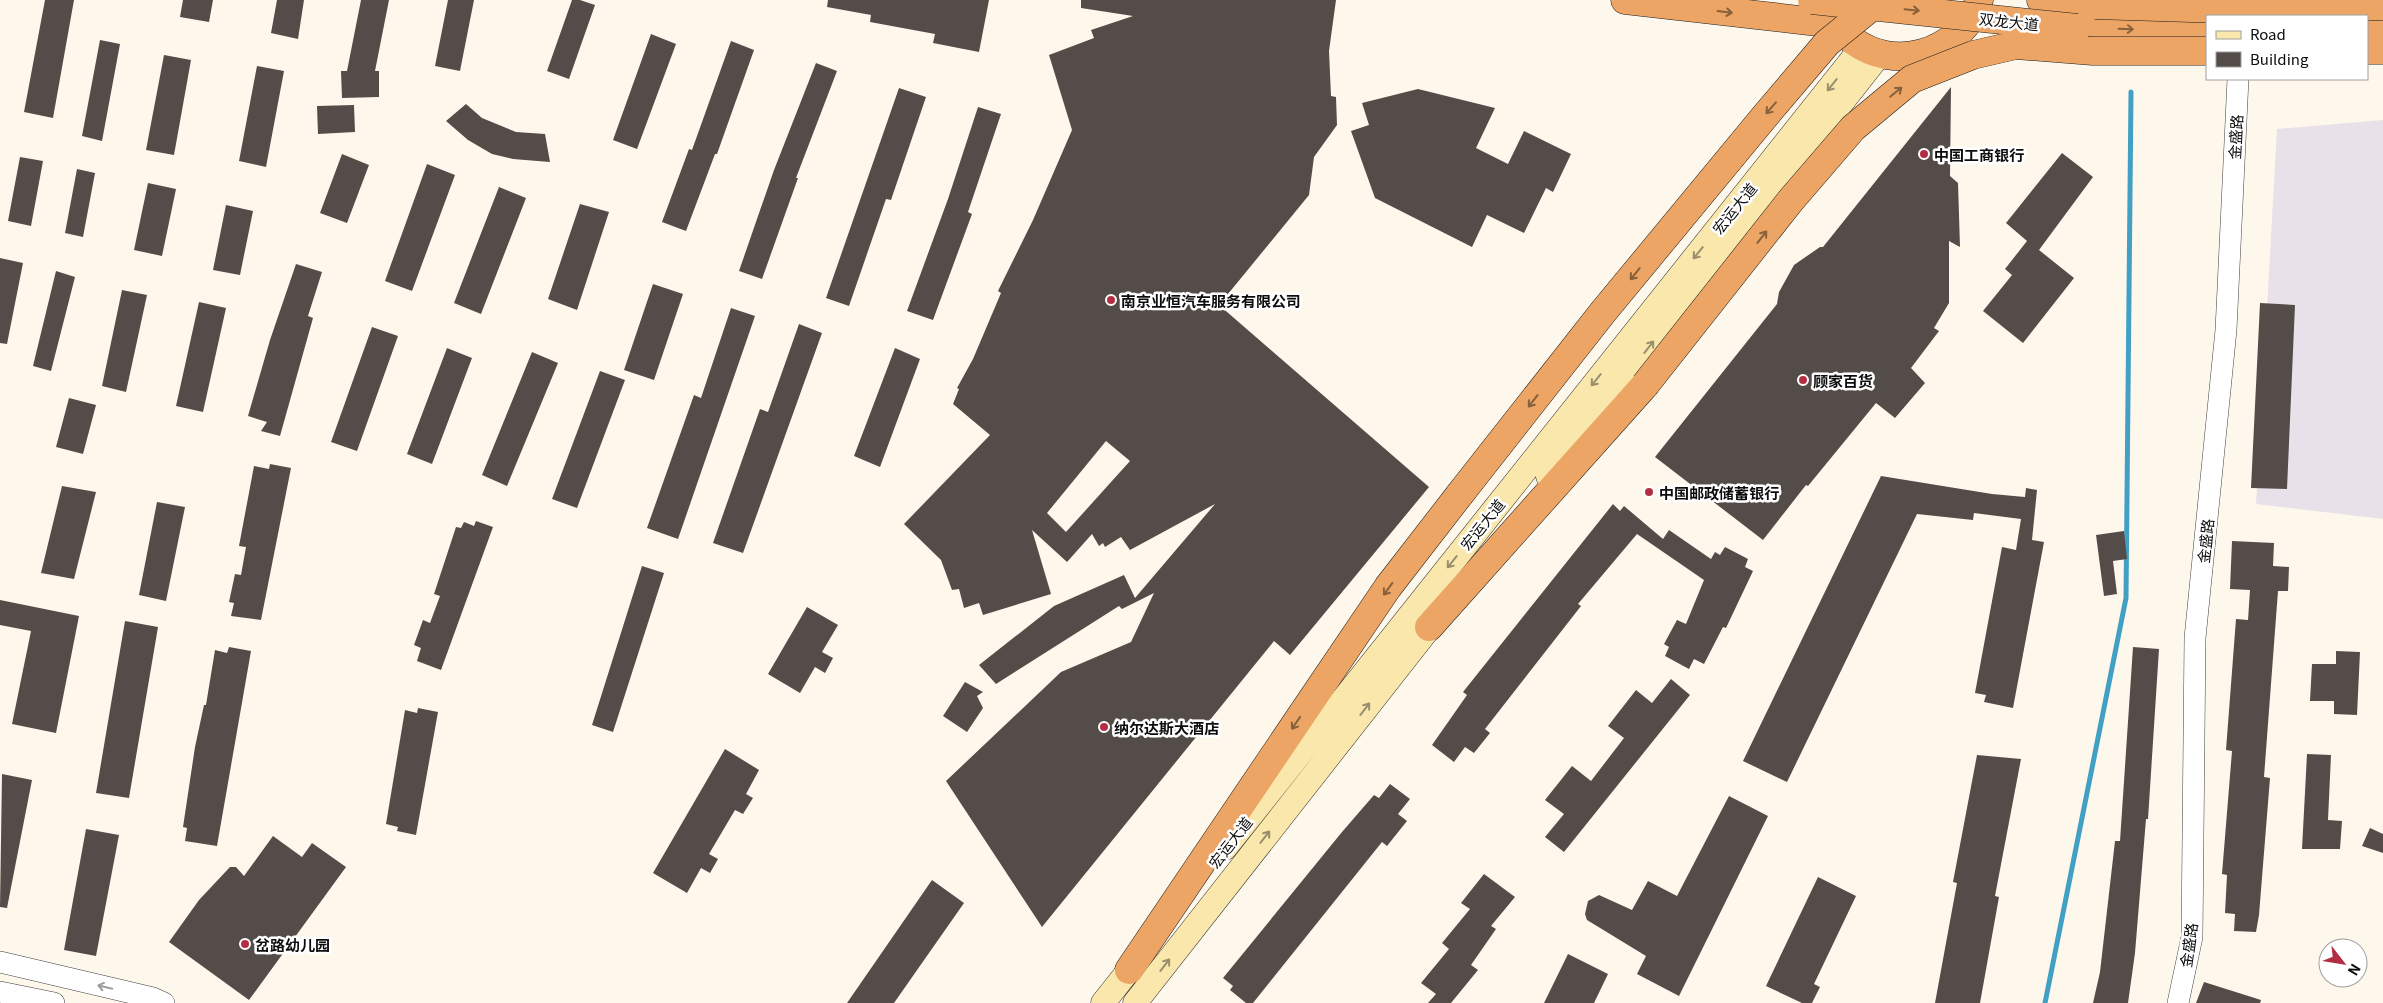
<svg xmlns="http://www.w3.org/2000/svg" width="2383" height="1003" font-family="Georgia,'Noto Sans SC',serif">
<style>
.industrial{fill:#e8e1ea}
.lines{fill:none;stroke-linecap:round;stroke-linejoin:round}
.stream{stroke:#41a0c4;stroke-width:5}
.building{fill:#544c49;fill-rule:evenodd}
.tertiary-casing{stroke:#3f3f3f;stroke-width:22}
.secondary-casing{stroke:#2e2e2e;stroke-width:25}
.trunk-casing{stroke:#1d1d1d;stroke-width:29}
.tertiary{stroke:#fff;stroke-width:21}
.secondary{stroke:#f9e7ac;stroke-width:24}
.trunk{stroke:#eca564;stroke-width:28}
.trunk-bridge-casing{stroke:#1d1d1d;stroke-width:29;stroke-linecap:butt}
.trunk-bridge{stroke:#eca564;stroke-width:28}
.oneway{stroke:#87603c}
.oneway2{stroke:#9a8f6c}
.oneway3{stroke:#9e9e9e}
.poi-dot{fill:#b22e45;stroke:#fff;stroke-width:2}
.labels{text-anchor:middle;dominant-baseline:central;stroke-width:5;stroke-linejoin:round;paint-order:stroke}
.street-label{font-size:15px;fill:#0c0c0c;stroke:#fff}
.poi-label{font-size:15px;font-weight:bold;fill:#0c0c0c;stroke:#fff;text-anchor:start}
</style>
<rect width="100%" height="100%" fill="#fef8ec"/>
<!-- industrial -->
<path class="industrial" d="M2383,120V519L2256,504L2277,129Z"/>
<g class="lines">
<!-- stream -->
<path class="stream" d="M2045,1003L2126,598L2131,92"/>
</g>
<!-- building -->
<path class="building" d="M45,0H74L53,118L24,112Z
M183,0H213L209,22L180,17Z
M277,0H304L298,39L271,33Z
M361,0H389L375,71H379V97L342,98L341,71H347Z
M448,0H474L460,71L435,66Z
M572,0H580L595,5L569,79L547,71Z
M828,0H989L979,52L933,43L935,34L870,22L871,15L827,7Z
M1081,0H1336L1329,51L1331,96L1336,97L1337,125L1314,157L1309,195L1219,305L1429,487L1290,655L1274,641L1042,927L946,781L1061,672L1131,642L1154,593L1122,609L1119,606L996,684L979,665L1054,606L1124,575L1135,598L1215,504L1130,550L1121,537L1105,547L1103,543L1099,546L1092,534L1067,562L1032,530L1051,594L983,615L979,603L964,608L959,589L952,590L941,560L904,524L990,435L953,404L959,389L957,388L973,359L1001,293L998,291L1033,220L1072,130L1049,55L1094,38L1091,30L1133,16L1081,8ZM1106,441L1130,461L1066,532L1047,513Z
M651,34L676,44L637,149L613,140Z
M100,40L120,44L102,141L82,136Z
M731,41L754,50L717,154H715L686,231L662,222L689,149L692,150Z
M164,55L191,60L174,155L146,150Z
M816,63L837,71L796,178H798L762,279L739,271L774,170Z
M257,66L284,71L266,167L239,161Z
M1951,87L1950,176L1958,183L1960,247L1949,241V303L1934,328L1939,331L1911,368L1925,383L1895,418L1876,403L1808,486L1806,485L1763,540L1655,457L1777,304L1779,292L1794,265L1820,247H1823Z
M899,88L926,97L891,200L886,199L849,306L826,298Z
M1418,89L1495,108L1476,148L1508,164L1524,131L1571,154L1553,192L1546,188L1524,233L1487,215L1472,247L1375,198L1351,131L1369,125L1362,103Z
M466,104L482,118L516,132L545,134L550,162L513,159L492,154L468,140L446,121Z
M354,105L355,132L318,134L317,106Z
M978,107L1001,114L968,212L972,214L933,320L907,311L948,199Z
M2062,153L2093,177L2039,250L2074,278L2023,343L1983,311L2012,275L2005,269L2027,241L2006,223Z
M342,154L369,165L347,223L320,213Z
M20,157L43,161L31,226L8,221Z
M427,164L455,175L412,291L385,281Z
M77,169L95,173L83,237L65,233Z
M148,183L176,189L162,256L134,250Z
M499,187L526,198L481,314L454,303Z
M580,204L609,212L577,310L548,299Z
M226,205L253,211L240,275L213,270Z
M0,258L23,263L7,344L0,343Z
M296,264L322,272L308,316L313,318L280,436L261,431L267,422L248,416L270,340Z
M56,271L75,277L51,371L33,366Z
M653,284L683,294L654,380L624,370Z
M122,290L147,295L126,392L102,386Z
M199,302L226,308L203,412L176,406Z
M2260,303L2295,305L2287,489L2251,488Z
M731,308L755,316L678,539L647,528L694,395L701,398Z
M799,324L822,333L743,553L713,543L760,409L768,412Z
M372,327L398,336L357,451L331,442Z
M447,348L472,358L432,464L407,454Z
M895,348L920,359L880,467L854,456Z
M532,352L558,363L507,486L482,475Z
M600,371L625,380L577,508L552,499Z
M69,398L96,405L83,454L56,447Z
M270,464L291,468L261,620L231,616L234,603L229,602L235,574L241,575L246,547L239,546L254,466L269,469Z
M1881,476L1992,494L2025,497L2026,488L2037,490L2032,540L2044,542L2013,708L1984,702L1986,695L1975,693L2002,547L2016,550L2021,519L1974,513L1973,520L1917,514L1787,782L1743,761Z
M62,486L96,492L74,579L41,573Z
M157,502L185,507L166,601L139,595Z
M1613,504L1620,511L1624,506L1663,539L1669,530L1711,559L1715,552L1720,555L1725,547L1748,559L1745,567L1753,571L1726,628L1723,627L1704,664L1694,659L1689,669L1665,656L1669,647L1664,644L1677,620L1686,624L1704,580L1637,534L1578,604L1581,606L1485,729L1490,733L1474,753L1465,747L1454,762L1432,745L1467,695L1463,692Z
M476,521L493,527L441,670L417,661L421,648L414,645L423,620L430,623L440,596L434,594L456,527L461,528L464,522L474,526Z
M2124,531L2127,559L2113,561L2117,594L2104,596L2096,535Z
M2232,541L2274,543L2273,566L2289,567L2288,591H2278L2264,777L2270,778L2259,915L2256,932L2234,931L2235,914L2225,913L2227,875L2222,874L2232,751L2226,750L2236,619L2248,620L2250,590L2230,589Z
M642,566L664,573L613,732L592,725Z
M0,600L79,616L56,733L12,724L31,631L0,625Z
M807,607L838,625L822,652L833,658L825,673L815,667L800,693L768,674Z
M125,621L158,627L129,798L96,793Z
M229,647L251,651L217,846L185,841L187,828L183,827L195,747L204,705H206L215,650L227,653Z
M2133,647L2159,649L2148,819H2146L2135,953L2128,1003H2093L2100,972L2115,841H2120Z
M2336,651L2360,652L2357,715L2334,714V701H2310L2312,664H2336Z
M1671,679L1690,695L1564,852L1545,837L1564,814L1545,800L1572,766L1591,781L1624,738L1608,726L1636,690L1652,703Z
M965,682L983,692L977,696L983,708L967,732L943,716Z
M418,708L438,712L416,835L397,831L398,827L386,824L405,710L417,713Z
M725,749L759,770L746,794L753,798L743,814L735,810L709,854L718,859L710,873L701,868L687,893L653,873Z
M2307,754L2331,755L2328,820L2342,821L2340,849H2302Z
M1977,755L2021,759L1995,896L1999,897L1980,1003H1935L1957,883L1953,882Z
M2,774L32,780L7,908L0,907Z
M1390,784L1410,799L1398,814L1407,821L1387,846L1382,842L1253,1003H1246L1230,990L1233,986L1223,978L1342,832L1374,795L1379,798Z
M1729,796L1768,816L1679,996L1637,974L1646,956L1587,920L1585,914L1588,901L1599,895L1632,910L1648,881L1677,896Z
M2370,828L2383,834V853L2362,846Z
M86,829L119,835L96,956L64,950Z
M273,836L302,857L312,843L346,867L249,1000L169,942L199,900L230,867H236L244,876Z
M1484,874L1515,897L1491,926L1496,929L1471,965L1478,970L1451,1003H1428L1436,994L1421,983L1449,949L1442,943L1470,909L1461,903Z
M1818,877L1856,896L1814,984L1820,987L1812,1003H1802L1766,986Z
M932,880L964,903L894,1003H847Z
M1568,954L1608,974L1594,1003H1544Z
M2204,982L2261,1000L2260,1003H2196Z"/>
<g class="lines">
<!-- tertiary casing -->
<g class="tertiary-casing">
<path id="tertiary" d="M0,962L153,998L164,1003
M0,992L54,1003
M2178,1003L2192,937L2195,638L2226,330L2238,79"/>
</g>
<!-- secondary casing -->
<g class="secondary-casing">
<path id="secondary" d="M1548,476L1880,54
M1225,848L1862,47
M1103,1003L1141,955
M1135,1003L1441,613"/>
</g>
<!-- trunk casing -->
<g class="trunk-casing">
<path id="trunk" d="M1625,0L1835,24
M2041,0L2095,5
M1828,12C1855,60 1913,71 1956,35C1966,26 1976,13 1979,0
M2077,28L2207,31
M2367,31L2383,30
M2367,50H2383
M1429,627L1645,385
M1129,970L1388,587L1460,494"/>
</g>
<!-- tertiary -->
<use href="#tertiary" class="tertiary"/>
<!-- secondary -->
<use href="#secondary" class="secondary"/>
<!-- trunk -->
<use href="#trunk" class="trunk"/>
<!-- trunk-bridge casing -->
<g class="trunk-bridge-casing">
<path id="trunk-bridge" d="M1812,0L2077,28
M2095,5L2255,10L2383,6
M1645,385L1791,200L1853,128L1912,79L1973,55L2016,45L2093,51H2207
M1460,494L1603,312L1765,116L1827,43L1880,0"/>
</g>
<!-- trunk-bridge -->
<use href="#trunk-bridge" class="trunk-bridge"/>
</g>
<!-- one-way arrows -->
<defs><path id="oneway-shaft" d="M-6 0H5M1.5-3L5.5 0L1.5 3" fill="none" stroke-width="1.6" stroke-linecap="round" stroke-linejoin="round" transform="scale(1.25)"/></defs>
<g class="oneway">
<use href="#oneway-shaft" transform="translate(1912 10) rotate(6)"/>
<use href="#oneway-shaft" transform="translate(1725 12) rotate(7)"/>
<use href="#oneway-shaft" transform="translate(2126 29) rotate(2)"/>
<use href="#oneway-shaft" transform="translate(1896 92) rotate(-39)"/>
<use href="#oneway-shaft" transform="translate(1771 108) rotate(131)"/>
<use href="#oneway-shaft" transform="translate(1762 237) rotate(-52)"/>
<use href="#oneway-shaft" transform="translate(1635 274) rotate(129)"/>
<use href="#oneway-shaft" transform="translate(1533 401) rotate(128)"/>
<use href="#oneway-shaft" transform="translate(1388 589) rotate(126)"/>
<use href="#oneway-shaft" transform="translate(1296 723) rotate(124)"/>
</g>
<g class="oneway2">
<use href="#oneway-shaft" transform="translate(1832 85) rotate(129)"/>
<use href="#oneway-shaft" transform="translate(1698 253) rotate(129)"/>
<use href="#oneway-shaft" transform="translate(1649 347) rotate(-52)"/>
<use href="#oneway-shaft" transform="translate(1596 380) rotate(129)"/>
<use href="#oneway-shaft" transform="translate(1452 562) rotate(129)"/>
<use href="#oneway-shaft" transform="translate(1365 709) rotate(-52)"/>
<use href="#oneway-shaft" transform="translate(1265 837) rotate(-52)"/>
<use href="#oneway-shaft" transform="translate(1165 965) rotate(-52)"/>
</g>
<use class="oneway3" href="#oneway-shaft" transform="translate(105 987) rotate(-167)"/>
<!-- markers -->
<g class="poi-dot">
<circle cx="1924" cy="154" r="5"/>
<circle cx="1111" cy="300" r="5"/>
<circle cx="1803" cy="380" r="5"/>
<circle cx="1649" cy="492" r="5"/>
<circle cx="1104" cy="727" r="5"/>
<circle cx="245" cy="944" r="5"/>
</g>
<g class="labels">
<!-- street labels -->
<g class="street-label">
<text transform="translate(2009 21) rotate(6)">双龙大道</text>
<text transform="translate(2235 137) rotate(-87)">金盛路</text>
<text transform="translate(1734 208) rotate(-51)">宏运大道</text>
<text transform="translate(1482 524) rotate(-51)">宏运大道</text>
<text transform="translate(2205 541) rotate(-84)">金盛路</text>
<text transform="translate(1230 842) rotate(-52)">宏运大道</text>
<text transform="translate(2188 945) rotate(-82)">金盛路</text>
</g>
<!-- poi labels -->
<g class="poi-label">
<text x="1934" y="154">中国工商银行</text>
<text x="1121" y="300">南京业恒汽车服务有限公司</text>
<text x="1813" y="380">顾家百货</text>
<text x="1659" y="492">中国邮政储蓄银行</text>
<text x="1114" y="727">纳尔达斯大酒店</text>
<text x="255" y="944">岔路幼儿园</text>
</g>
</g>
<!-- legend -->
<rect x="2206" y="15" width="162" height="65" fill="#ffffff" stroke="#9e9e9e"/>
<rect x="2216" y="31" width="25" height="8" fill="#f9e7ac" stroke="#9e9e9e"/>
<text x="2250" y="40" font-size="15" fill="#0c0c0c">Road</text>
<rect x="2216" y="52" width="25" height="15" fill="#544c49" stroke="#9e9e9e"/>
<text x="2250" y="65" font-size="15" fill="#0c0c0c">Building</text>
<!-- north arrow -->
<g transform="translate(2343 963) rotate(121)"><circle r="24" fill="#ffffff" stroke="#9e9e9e"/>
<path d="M0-4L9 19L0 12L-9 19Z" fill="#b22e45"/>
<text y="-8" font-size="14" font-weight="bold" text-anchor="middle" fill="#0c0c0c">N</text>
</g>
</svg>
